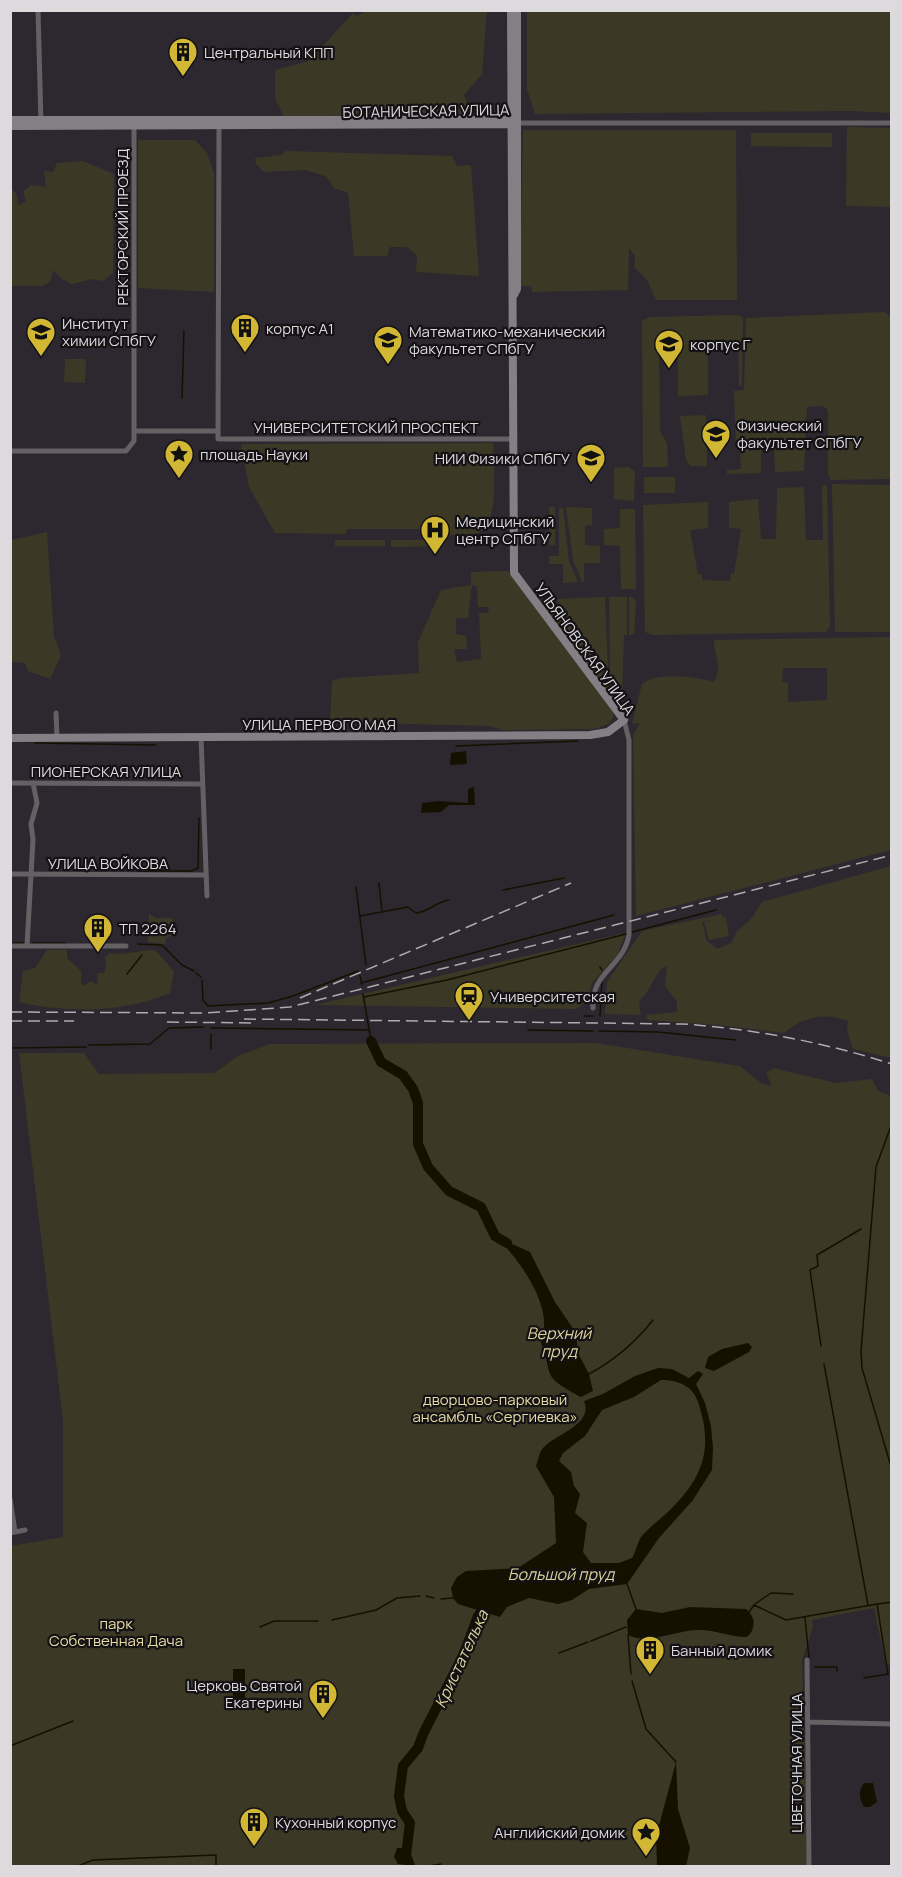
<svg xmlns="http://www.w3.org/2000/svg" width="902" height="1877" font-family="Manrope,sans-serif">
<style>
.green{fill:#3c3826;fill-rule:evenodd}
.water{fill:#161000;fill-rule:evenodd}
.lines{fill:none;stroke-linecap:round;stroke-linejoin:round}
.stream{stroke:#161000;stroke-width:1.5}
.river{stroke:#161000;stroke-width:10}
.street{stroke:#636164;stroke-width:5}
.secondary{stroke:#837f85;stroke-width:8}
.rail{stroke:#aeabaf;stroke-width:1.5;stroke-dasharray:12 6;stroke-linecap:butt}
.labels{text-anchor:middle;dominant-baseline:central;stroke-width:4.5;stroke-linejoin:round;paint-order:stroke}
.poi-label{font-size:15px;fill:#dddade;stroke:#141215;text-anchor:start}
.street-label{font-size:15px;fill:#dddade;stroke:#141215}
.park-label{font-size:15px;fill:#e8dba3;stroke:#141215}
.water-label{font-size:16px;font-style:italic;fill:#dfd29a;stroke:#141215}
</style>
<rect width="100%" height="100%" fill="#2d282f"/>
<!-- green -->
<path class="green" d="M367,10L487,11L482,74L464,95L471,113L284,117L275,98V70L309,61L353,13L357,16Z
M527,11H891V113L852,111L535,114L527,89Z
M847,127L891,128V207L846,206Z
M523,130H736L737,300H656L647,280L634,267L635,256L629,248L628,290L532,292L531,286H520Z
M751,133H832V147L751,146Z
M138,140H195L207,153L214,173V292L138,288Z
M286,151L452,156L457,166L471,165L479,276L416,272L417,255L406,247H390L387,256H354L348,193L334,188L326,176L305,170L264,172L256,164L255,158L280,155Z
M83,161L114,174L113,273L103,281L92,279L72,284L62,279L53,270L50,282L42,286H11V189L16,193L19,205L26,201L23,191L31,185L46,187L44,171L53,172L57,163Z
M884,312L892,317L891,479L831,480L828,474V410L823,406L807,407L804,471L775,472L774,447H761V473L727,474V470L741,469L740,448H736L734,391L744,390L746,318Z
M737,315L742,317L743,320L742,386H739L738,341H708V395L678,396V336H659L660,431L667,443L668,467H643L642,321L650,317Z
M65,359H86L85,383L64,382Z
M706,415L707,466H691L686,460L680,416Z
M493,443C493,465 501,523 478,533C467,539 443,534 431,534L429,529H347L346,534L275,533L249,487L241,444Z
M629,467L635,472L634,501L614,499V468Z
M644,477H675V493H644Z
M832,484L891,485L890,632H835Z
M822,485L827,486L830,626L826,632L652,635L645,632L643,505L708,502V528L690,530L698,574H702V580L730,581L731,573L734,574L741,529L729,528V502L758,499L761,539H776L777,488L804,487L806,540H823Z
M549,507H555V545H549Z
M566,507L592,508V525L585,526V545L600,546V563H584V582H582L573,560Z
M559,508H563L569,561L578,582L563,583V564H549V556H559Z
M620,509H635L636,589H621L620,546L604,545V529L620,528Z
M47,532L54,636L61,656L50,679L28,671L25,663L10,662L11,540Z
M335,540H385V546H335Z
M391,540H440L444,546L391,547Z
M508,571L611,709L614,715L609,724L594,729L502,730L490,726L330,722L332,681L341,678L419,673L418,642L441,590L471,585V572ZM472,585L477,587L478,607H489L488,613H479L481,659L457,662L454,649H467L466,636L456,634V618H468Z
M605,597L608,669L556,599Z
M609,597H627V635H624L622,699L620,700L610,674Z
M629,597H633L636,603L634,634L629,635Z
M549,599L609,676L616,702L538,601Z
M891,637V850L636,916L633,735L640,723L632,724L642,684C657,671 697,677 714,682C723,666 714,656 714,640ZM783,668H827V700L788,702V683L782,682Z
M891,866V1058L853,1049L847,1031L848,1021C825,1012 802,1017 784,1033L718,1025L648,1020L646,1015L677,1012V1002L665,986L667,965C655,971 652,990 639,1001L641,1015L605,1014L607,982L642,931L722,914L723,918L726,917L729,936L709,940L704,922L721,918L702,922L707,941L717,949L731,943L738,930L752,918L762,902Z
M149,914L156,918H172L175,924L173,935L166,938L165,944L148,942Z
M620,934L625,935L617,955L592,983L587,1002L576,1009L315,1005Z
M47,950H67V958L81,971V984L84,986L90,981L97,985L98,973H104L106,968L105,957L110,953C121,956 141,950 155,950L174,971L170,993C123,1013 68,1013 19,1002L23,971L35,968Z
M596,1043L739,1066L763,1084L772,1086L766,1073L774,1068L836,1083L872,1079L878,1091L891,1096V1664L886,1665L874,1608L812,1620L813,1627L802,1660L808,1866H11V1546L63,1537V1420L19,1053H84L99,1074L214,1073L238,1056L270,1044Z"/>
<!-- water -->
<path class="water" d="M466,751L467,764L450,765L451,753Z
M474,787L475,805H449L441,812L421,813L422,803L439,801L468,803V789Z
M495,1236L530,1252L555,1302L576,1333L578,1353L589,1374L593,1391L581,1397C538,1374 555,1377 540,1340C557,1310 517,1256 495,1236Z
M748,1343L752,1347L749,1352L714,1371L705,1368L708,1357L722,1349Z
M658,1368L672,1369L689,1378L698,1371L703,1374L696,1384L705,1403L711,1426L713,1448L712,1470L693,1500L659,1538L627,1584L589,1589L572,1600L558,1604L529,1598L507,1607L500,1617L458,1604L453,1598L451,1588L457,1577L466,1571L518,1568L556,1543L554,1497L536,1466C538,1461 539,1452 543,1448C555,1434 594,1425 584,1401L603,1394L635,1376ZM661,1380C679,1380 694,1386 699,1405C713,1449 703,1477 671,1509C662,1518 649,1527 641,1537C637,1543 636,1552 632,1558L619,1563H591L583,1552L587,1523L575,1513L580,1494L574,1486L571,1472L559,1461L563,1453L585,1436L602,1410L634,1397Z
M690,1607L746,1609C756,1617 756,1629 747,1637C729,1637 714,1629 696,1630C675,1631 647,1645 628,1635L627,1620L636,1609L662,1613Z
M233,1669H245V1704L233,1703Z
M676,1762L678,1809L690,1848L686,1866H657L656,1837Z
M864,1783H873L877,1802L870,1807H864C859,1799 858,1790 864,1783Z
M409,1844V1855L415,1866L398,1864L394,1857L397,1848H406Z"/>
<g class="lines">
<!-- stream -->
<path class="stream" d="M182,398L184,331
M35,743L155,745
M456,746L578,741
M137,871H191L198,868L199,818
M379,883L382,912
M356,887L366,965
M503,890L564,878
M360,916L408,907L416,913C429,912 435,902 449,900
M632,932L716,910
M10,943H23
M32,943H65
M138,944L162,945L182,965L194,971
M600,967L602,970
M196,973L201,977
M127,974L142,955
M360,976L362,985
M202,980L203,1000L208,1006L268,1003L293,996L358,971
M361,983L614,915
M363,994L371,1041
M364,997L447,980L626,934
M584,1016H593
M600,1016L602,981L606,975
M211,1028L370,1030
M528,1030L593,1031
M599,1031L658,1032L736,1040
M211,1034V1049
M89,1045L150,1044L169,1028L204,1027
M10,1048L86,1047
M892,1123L876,1167L861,1351L862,1368L892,1470
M821,1346L810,1270L818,1266L817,1255L861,1229
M824,1364L868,1605
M589,1374C615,1360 634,1344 653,1320
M627,1584L636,1609
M426,1596L434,1598
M441,1599L453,1598
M755,1604L771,1593L793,1594
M878,1604L892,1602
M749,1612L754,1605L786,1620L877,1604L888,1674L864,1678
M805,1618L809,1658
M332,1620L376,1610L397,1598L420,1596
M260,1627L274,1621H318
M628,1635L631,1674
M591,1641L626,1627
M559,1653L588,1642
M815,1667H837V1671
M632,1681L646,1729L676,1762
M10,1746L73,1721
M78,1866L93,1860L216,1855V1866
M429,1866L441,1864"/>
<!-- river -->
<path class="river" d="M371,1041L381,1062L403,1075L413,1089L418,1103V1144L428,1167L449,1191L481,1207L495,1236L507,1243
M410,1866L406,1855L410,1823L402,1811L399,1796L403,1766L418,1748L423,1734L463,1656L478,1616L488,1603"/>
<!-- street -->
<path class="street" d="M38,10L41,123
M517,123H892
M219,124L218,439H514
M135,431H218
M10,451H126L134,441V124
M56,713L57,738
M201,737L207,896
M10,783L202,784
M10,874L206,875
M10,946H126
M27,946L33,839L31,824L37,803L33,783
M593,1008C591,971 623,968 629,935V740L624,720
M10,1498L15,1532
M10,1533L25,1530
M807,1660L809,1866
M808,1722L892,1724"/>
<!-- secondary -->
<path class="secondary" d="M10,120H511L517,123
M10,126L516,124
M514,295L517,289V10
M10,738L590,735L608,732L624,720L514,573L511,10"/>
<!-- rail -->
<path class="rail" d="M300,998L571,883
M10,1012L205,1013L290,1007L892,855
M244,1019L683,1024C754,1029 823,1042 892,1064
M10,1021H74
M167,1022L254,1023"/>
</g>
<!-- icons -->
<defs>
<g id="building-pin" transform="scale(1.5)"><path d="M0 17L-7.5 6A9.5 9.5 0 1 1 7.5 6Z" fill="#d2b735" stroke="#141215"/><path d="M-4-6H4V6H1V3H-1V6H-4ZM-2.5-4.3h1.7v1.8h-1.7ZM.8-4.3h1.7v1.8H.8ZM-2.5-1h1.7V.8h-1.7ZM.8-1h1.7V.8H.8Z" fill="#111"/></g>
<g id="university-pin" transform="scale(1.5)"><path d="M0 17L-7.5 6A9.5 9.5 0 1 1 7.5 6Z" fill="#d2b735" stroke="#141215"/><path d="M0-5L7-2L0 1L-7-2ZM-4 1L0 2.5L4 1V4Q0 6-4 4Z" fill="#111"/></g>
<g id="sight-pin" transform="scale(1.5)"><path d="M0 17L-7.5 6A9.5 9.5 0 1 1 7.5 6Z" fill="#d2b735" stroke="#141215"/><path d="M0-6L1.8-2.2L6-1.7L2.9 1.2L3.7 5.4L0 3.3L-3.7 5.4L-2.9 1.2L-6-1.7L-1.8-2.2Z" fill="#111"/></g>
<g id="hospital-pin" transform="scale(1.5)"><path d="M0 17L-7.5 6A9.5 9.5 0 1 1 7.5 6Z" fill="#d2b735" stroke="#141215"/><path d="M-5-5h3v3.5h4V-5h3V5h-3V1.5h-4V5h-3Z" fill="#111"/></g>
<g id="station-pin" transform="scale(1.5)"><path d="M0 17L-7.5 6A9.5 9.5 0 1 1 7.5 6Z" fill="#d2b735" stroke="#141215"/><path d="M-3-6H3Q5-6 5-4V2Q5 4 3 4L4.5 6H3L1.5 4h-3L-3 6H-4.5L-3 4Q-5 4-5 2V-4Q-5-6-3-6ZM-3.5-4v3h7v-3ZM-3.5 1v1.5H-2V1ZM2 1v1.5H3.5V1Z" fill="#111"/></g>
</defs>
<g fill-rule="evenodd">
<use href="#building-pin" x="183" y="52"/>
<use href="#building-pin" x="245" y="328"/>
<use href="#university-pin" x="41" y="332"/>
<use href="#university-pin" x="388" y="340"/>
<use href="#university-pin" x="669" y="344"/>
<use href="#university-pin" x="716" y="434"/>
<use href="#sight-pin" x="179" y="454"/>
<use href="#university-pin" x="591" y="458"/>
<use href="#hospital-pin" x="435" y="530"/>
<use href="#building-pin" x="98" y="928"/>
<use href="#station-pin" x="469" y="996"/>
<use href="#building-pin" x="650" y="1650"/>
<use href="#building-pin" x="323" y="1694"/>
<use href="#building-pin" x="254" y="1822"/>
<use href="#sight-pin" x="646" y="1832"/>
</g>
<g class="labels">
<!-- poi labels -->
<g class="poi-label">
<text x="204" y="52">Центральный КПП</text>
<text x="62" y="323">Институт<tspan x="62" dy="17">химии СПбГУ</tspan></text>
<text x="266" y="328">корпус А1</text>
<text x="409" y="331">Математико-механический<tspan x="409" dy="17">факультет СПбГУ</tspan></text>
<text x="690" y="344">корпус Г</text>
<text x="737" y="425">Физический<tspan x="737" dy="17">факультет СПбГУ</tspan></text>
<text x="200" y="454">площадь Науки</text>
<text x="570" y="458" text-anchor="end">НИИ Физики СПбГУ</text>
<text x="456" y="521">Медицинский<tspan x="456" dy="17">центр СПбГУ</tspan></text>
<text x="119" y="928">ТП 2264</text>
<text x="490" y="996">Университетская</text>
<text x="671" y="1650">Банный домик</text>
<text x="302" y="1685" text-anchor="end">Церковь Святой<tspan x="302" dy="17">Екатерины</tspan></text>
<text x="275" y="1822">Кухонный корпус</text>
<text x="625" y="1832" text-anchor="end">Английский домик</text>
</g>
<!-- street labels -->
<g class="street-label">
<text transform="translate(426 111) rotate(-1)">БОТАНИЧЕСКАЯ УЛИЦА</text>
<text transform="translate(122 227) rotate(-90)">РЕКТОРСКИЙ ПРОЕЗД</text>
<text x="366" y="427">УНИВЕРСИТЕТСКИЙ ПРОСПЕКТ</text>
<text transform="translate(585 649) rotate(54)">УЛЬЯНОВСКАЯ УЛИЦА</text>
<text x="319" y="724">УЛИЦА ПЕРВОГО МАЯ</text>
<text x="106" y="771">ПИОНЕРСКАЯ УЛИЦА</text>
<text x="108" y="863">УЛИЦА ВОЙКОВА</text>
<text transform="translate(796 1763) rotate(-90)">ЦВЕТОЧНАЯ УЛИЦА</text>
</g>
<!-- park labels -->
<g class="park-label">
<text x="495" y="1399">дворцово-парковый<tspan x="495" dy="17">ансамбль «Сергиевка»</tspan></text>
<text x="116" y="1623">парк<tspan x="116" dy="17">Собственная Дача</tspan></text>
</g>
<!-- water labels -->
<g class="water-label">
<text x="559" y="1333">Верхний<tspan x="559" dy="18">пруд</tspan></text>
<text x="561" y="1574">Большой пруд</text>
<text transform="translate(461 1659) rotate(-65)">Кристателька</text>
</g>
</g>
<!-- border -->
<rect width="902" height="1877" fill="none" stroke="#dddade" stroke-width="24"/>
</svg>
